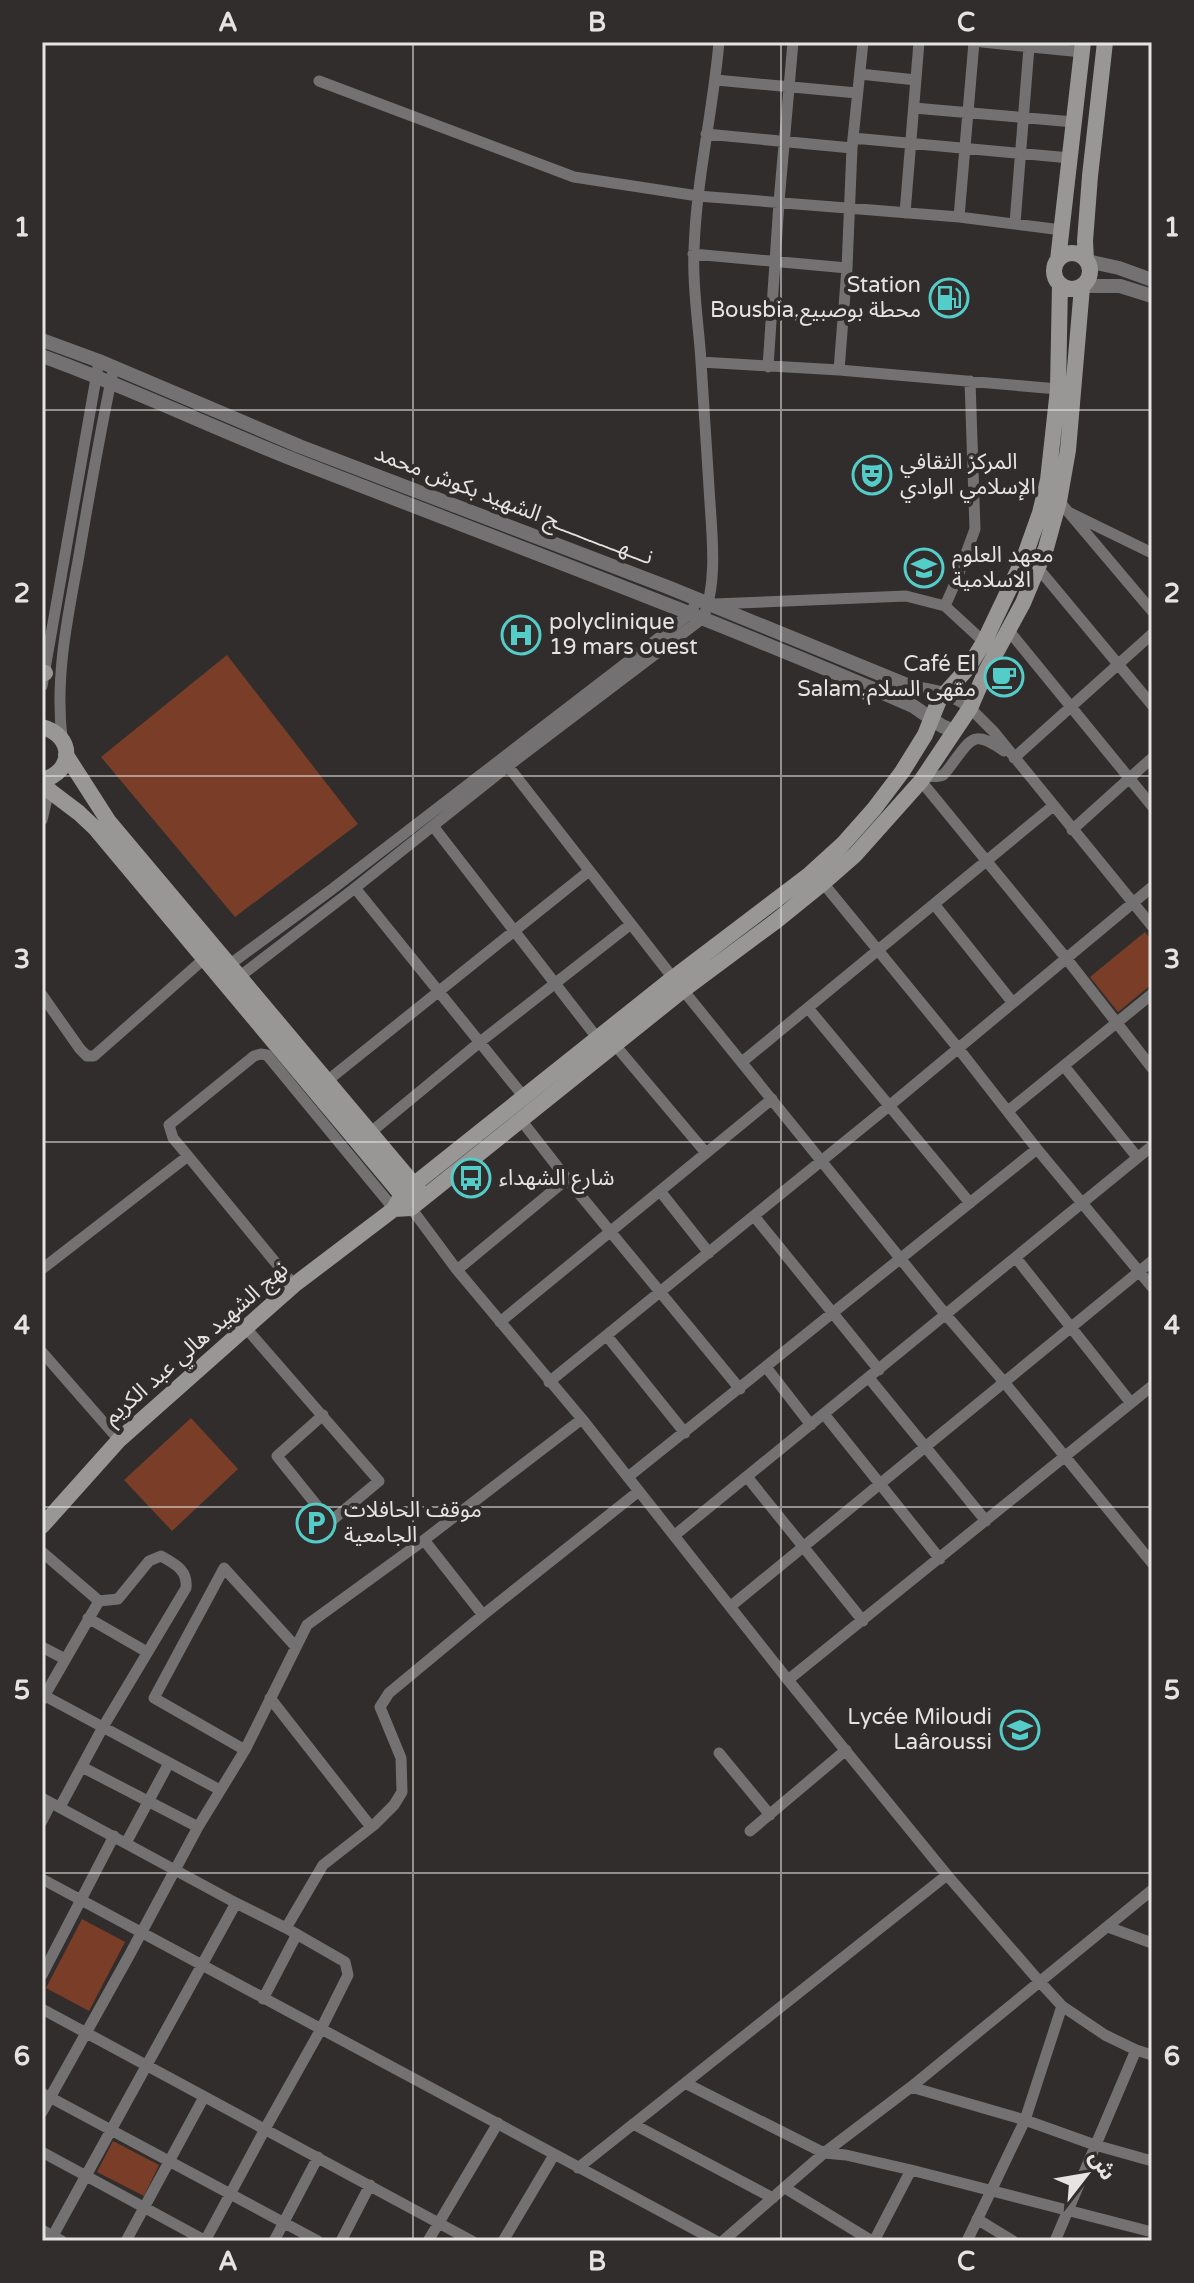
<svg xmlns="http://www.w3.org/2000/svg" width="1194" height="2283" font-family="'Varela Round','Noto Sans Arabic',sans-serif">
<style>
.green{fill:#7a3e28}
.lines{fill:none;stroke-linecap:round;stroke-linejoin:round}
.minor{stroke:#737171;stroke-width:11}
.tertiary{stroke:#737171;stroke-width:14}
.secondary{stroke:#999796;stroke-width:16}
.grid{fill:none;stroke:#e6e4e3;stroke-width:2;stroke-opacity:0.55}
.labels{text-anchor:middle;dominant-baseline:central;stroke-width:8;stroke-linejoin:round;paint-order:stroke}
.poi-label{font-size:22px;fill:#e6e4e3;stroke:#302d2c;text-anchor:start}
.street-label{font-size:22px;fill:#e6e4e3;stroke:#302d2c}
.neatline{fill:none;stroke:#e6e4e3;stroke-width:3}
.grid-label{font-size:26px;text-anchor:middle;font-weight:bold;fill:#e6e4e3}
</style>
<rect width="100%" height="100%" fill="#302d2c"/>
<!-- green -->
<path class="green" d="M227,655L358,824L235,917L101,757Z
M1145,932L1152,941V984L1118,1012L1090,977Z
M191,1418L238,1469L172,1531L124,1480Z
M82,1919L125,1942L89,2011L46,1988Z
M113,2141L159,2165L144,2196L97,2172Z"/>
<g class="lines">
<!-- minor -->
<path class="minor" d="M719,42C713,112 696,180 694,251C692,287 699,326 701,362L839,370L1058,389
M982,42L1082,52
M860,74L916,80
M716,80L857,93
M319,81L574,177L698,196L959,217L1062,230
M914,108L1074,122
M706,134L852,148
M853,138L1070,158
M905,213L919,42
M959,217L974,42
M1015,223L1029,47
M693,254L847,268
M768,367L779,202L793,42
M839,370L847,268L852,148L863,42
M1059,501L1152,611
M1070,513L1152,553
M1038,568L1152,705
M714,604L906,596L945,606L984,642
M945,606L956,581L975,529L970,381
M1009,631L1152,806
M42,686L99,361
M970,708L994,732L1152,926
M62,738C55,678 67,620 78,561C89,496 100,431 114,367
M1014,758L1152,634
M504,761L673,978
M923,776C929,776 937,778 943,775C945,773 950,767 952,764C972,737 974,730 1004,751
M921,781L1066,958L1152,1068
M42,820L50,786
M433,826L598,1039
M1072,830L1152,758
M823,883L958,1048L1037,1149L1152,1287
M355,888L524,1097
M934,904L1013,1003
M229,965L331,890L691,613L697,599
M239,977L355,888L508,766L703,618C719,581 711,527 709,487C706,446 704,404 701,362
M683,990L946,1315L1004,1382L1152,1563
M42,995L80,1049L87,1056H94L205,958
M808,1008L970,1203
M615,1045L706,1153
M742,1062L1053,806
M1064,1066L1137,1157
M327,1081L589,871
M1008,1111L1152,994
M521,1120L567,1179L740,1389
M371,1132L480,1042L631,924
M188,1156L173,1138L169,1125L254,1056L261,1054L267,1055L394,1209
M660,1191L709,1253
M411,1208L457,1270L582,1419L788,1680L947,1875L1039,1981L1062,2006L1105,2035L1136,2050L1152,2055
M754,1216L879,1370
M1016,1258L1131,1403
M42,1269L188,1156L294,1285
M457,1270L567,1179
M500,1322L772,1099
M245,1327L379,1481L330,1522L277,1456L323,1415
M607,1336L685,1433
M42,1352L119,1440
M766,1367L811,1425
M869,1378L986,1521
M549,1382L889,1106L1152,887
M824,1414L940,1559
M628,1477L1037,1149
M748,1478L863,1621
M675,1535L1152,1146
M424,1540L483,1615
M42,1552L99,1601L118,1599L149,1561L161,1556C175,1564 188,1570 186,1588L103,1727L60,1807
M731,1606L1152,1261
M88,1618L147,1652
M42,1647L65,1659
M788,1680L1152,1386
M45,1696L220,1790
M270,1698L371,1827
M42,1700L99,1601
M245,1750L154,1698L224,1568L296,1647
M719,1753L770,1815
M82,1767L198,1827
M42,1798L236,1903L286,1928L345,1962L348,1975L321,2029L265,2129L205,2241
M42,1821L51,1803
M750,1831L846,1750
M126,1843L169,1763
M42,1879L716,2241
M1108,1927L1152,1943
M286,1928L323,1865L374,1825L394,1805L402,1792L401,1758L380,1707L389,1693L483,1615L639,1491
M42,1975L114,1836
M263,1999L297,1934
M42,2009L472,2241
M685,2083L824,2153L846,2155L911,2170L1152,2232
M911,2087L1025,2120L1095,2145L1152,2161
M42,2093L318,2241
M42,2112L130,1954L198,1827L245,1750L307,1625L424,1540L582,1419
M633,2124L773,2198
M42,2152L206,2241
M578,2168L947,1875
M785,2188L872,2241
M977,2219L1013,2241
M42,2230L62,2241
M50,2241L236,1903
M126,2241L204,2097
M274,2241L318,2157
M341,2241L370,2185
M428,2241L498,2123
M503,2241L554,2155
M723,2241L824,2153L911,2087L1152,1890
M874,2241L911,2170
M967,2241L1025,2120L1062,2006
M1055,2241L1136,2050"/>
<!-- tertiary -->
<path class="tertiary" d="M1087,261L1119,268L1152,280
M1083,286H1120L1152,296
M42,340L99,361L299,446L670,588L907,685C926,692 958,692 970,708
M42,356C131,388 217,430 305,464C508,543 713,619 913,706L942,726L954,731"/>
<!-- secondary -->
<path class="secondary" d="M1054 271a18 18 0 1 1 36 0a18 18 0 1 1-36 0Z
M1058,260L1083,42
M1086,260L1085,241L1090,176L1105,42
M42,674L45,673
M42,727C74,735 75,772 42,780
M66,755L109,822L421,1193
M42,785L79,813L96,829L407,1201
M394,1209L411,1208L683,990L776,921L823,883L855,855L921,781L970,708L986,671L1023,603L1046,548L1059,501L1068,450L1082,287
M42,1526L119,1440L294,1285L394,1209L402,1194L673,978L810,874L843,844L874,809L902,772L925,735L939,700L968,668L984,642L1024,558L1040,513L1048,480L1058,389L1060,284"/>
</g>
<!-- grid -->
<path class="grid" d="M413,42V2241M781,42V2241M42,410H1152M42,776H1152M42,1142H1152M42,1507H1152M42,1873H1152"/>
<!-- icons -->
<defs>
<g id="fuel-ring" transform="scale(2)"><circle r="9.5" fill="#302d2c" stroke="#54cdc8" stroke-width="1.5"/><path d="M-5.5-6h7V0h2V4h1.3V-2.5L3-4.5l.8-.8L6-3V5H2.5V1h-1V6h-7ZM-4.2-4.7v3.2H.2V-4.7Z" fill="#54cdc8"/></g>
<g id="theatre-ring" transform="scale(2)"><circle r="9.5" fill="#302d2c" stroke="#54cdc8" stroke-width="1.5"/><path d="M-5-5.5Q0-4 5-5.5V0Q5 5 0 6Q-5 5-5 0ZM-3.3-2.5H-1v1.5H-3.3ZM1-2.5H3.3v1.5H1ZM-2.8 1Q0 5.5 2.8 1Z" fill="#54cdc8"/></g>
<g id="school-ring" transform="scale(2)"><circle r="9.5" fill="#302d2c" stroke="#54cdc8" stroke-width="1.5"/><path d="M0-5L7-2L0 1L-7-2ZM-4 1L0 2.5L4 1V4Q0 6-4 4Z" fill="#54cdc8"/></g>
<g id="hospital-ring" transform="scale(2)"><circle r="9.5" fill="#302d2c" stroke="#54cdc8" stroke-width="1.5"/><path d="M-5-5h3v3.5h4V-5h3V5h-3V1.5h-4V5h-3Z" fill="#54cdc8"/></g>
<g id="cafe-ring" transform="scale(2)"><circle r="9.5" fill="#302d2c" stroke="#54cdc8" stroke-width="1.5"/><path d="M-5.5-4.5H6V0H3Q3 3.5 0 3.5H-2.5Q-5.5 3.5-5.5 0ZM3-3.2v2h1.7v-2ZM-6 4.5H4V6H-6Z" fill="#54cdc8"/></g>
<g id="bus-ring" transform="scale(2)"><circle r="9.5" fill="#302d2c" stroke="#54cdc8" stroke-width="1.5"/><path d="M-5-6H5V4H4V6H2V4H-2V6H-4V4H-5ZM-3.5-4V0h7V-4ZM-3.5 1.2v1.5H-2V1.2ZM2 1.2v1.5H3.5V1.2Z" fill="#54cdc8"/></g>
<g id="parking-ring" transform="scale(2)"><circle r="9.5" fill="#302d2c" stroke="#54cdc8" stroke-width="1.5"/><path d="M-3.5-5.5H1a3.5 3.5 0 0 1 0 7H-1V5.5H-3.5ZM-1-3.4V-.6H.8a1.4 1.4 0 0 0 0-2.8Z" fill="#54cdc8"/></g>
</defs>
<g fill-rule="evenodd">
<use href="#fuel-ring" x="949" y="298"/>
<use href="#theatre-ring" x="872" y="475"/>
<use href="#school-ring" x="924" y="568"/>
<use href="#hospital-ring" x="521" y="635"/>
<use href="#cafe-ring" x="1004" y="677"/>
<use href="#bus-ring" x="471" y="1178"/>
<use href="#parking-ring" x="316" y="1523"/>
<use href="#school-ring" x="1020" y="1730"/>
</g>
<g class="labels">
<!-- poi labels -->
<g class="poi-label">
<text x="921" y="285" text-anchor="end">Station<tspan x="921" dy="25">Bousbia,محطة بوصبيع</tspan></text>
<text x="900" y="462">المركز الثقافي<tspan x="900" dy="25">الإسلامي الوادي</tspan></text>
<text x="952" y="555">معهد العلوم<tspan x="952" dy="25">الاسلامية</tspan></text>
<text x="549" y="622">polyclinique<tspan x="549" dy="25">19 mars ouest</tspan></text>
<text x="976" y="664" text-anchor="end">Café El<tspan x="976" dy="25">Salam,مقهى السلام</tspan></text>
<text x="499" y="1178">شارع الشهداء</text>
<text x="344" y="1510">موقف الحافلات<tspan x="344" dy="25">الجامعية</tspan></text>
<text x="992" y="1717" text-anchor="end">Lycée Miloudi<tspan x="992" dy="25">Laâroussi</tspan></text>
</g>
<!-- street labels -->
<g class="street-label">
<text transform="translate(514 505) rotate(21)">نـــهـــــــــــج الشهيد بكوش محمد</text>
<text transform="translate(196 1343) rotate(-41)">نهج الشهيد هالي عبد الكريم</text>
</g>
</g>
<!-- border -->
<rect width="1194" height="2283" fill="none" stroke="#302d2c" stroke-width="88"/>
<!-- north arrow -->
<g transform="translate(1086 2175) rotate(59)" stroke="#302d2c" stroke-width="6" paint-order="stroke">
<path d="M0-6L14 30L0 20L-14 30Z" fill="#e6e4e3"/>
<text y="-12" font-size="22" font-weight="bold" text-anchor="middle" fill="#e6e4e3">ش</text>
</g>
<rect x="44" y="44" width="1106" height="2195" class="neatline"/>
<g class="grid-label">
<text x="228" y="31">A</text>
<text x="597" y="31">B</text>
<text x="966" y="31">C</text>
<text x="22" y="236">1</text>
<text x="1172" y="236">1</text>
<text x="22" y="602">2</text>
<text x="1172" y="602">2</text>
<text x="22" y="968">3</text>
<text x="1172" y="968">3</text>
<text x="22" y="1334">4</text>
<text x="1172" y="1334">4</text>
<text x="22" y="1699">5</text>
<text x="1172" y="1699">5</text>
<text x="22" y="2065">6</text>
<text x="1172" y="2065">6</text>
<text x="228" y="2270">A</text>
<text x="597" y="2270">B</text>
<text x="966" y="2270">C</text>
</g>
</svg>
